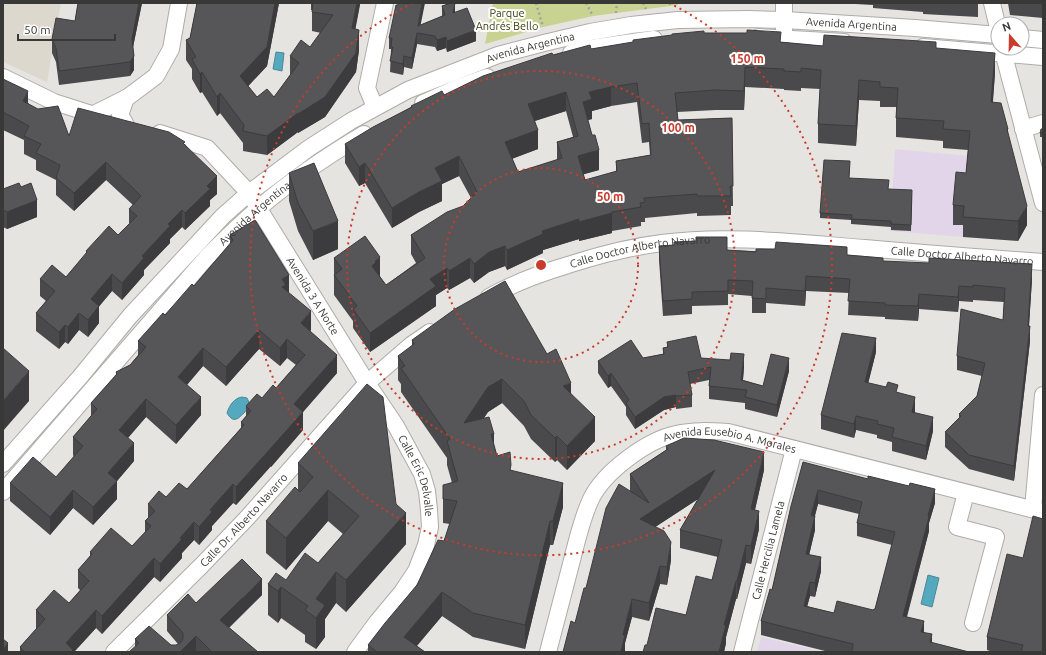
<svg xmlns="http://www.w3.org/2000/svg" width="1046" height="655" font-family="Ubuntu,sans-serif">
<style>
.commercial{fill:#e2d5e9}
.built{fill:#dcd8cd}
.green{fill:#c8d291}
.water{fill:#54a9be;stroke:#4c8795}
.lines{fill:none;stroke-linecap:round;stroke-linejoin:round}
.minor-casing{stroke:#adaca8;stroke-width:18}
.path{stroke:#a3a29f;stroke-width:2.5;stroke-dasharray:2 3;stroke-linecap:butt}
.minor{stroke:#fff;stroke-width:16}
.wall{fill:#4a494c;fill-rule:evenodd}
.shaded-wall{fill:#3c3c3e}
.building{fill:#565558;stroke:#3c3c3e;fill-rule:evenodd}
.ring{fill:none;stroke:#c93c2c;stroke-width:2;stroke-dasharray:2 4}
.labels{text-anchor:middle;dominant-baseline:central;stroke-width:4;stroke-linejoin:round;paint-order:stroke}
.park-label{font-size:11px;fill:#3a3f0e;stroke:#fff}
.street-label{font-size:11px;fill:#383836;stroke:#fff}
.centre{fill:#c93c2c;stroke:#fff;stroke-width:2}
.ring-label{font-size:12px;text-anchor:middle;font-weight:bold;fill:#c93c2c;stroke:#fff;stroke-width:4;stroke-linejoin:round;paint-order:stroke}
</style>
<rect width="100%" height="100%" fill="#e6e4e1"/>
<!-- commercial -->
<path class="commercial" d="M895,149L969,156L963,237L890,231Z
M761,637L823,652H757Z"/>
<!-- built -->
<path class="built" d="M3,3H61L47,82L3,62Z"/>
<!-- green -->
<path class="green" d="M493,3H677L678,5L593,16L543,27L485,44Z"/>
<!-- water -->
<path class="water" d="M276,52L284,53L282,71L273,69Z
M242,397L247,398C248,400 249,402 249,404C249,408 246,410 244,413C237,420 233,423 227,413C229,406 234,398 242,397Z
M928,575L939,578L932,607L921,604Z"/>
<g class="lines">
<!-- minor casing -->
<g class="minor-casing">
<g id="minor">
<path d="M992,3L998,28"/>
<path d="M784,31V3"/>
<path d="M759,37L844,42"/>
<path d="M1022,38L1043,40"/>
<path d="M923,47L1043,57"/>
<path d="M1002,48L1043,203"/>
<path d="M571,53L584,49L654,39"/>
<path d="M3,77L54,102L98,116"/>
<path d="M423,103L459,87L487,77"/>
<path d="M375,107L367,88L385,3"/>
<path d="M94,114L128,97L156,76L171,49L179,3"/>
<path d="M125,123L120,115L126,98"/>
<path d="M1023,129L1043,123"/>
<path id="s1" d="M160,133L207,148L249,193L367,383L396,426L422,474L427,491L429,510L430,527L426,545L416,571L402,592L377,622L355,652"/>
<path id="s2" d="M489,297C514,283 541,273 568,265C599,255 630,247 662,243C729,234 798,243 865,248C924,253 984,258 1043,262"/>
<path id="s3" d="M3,464L80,377L130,316L223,216L249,193L309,148L351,121L408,90L498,55L544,43L590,32L631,25L678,20L748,19L785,20L915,28L998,35"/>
<path id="s4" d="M3,492L207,257C218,246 229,235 240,225C277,190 320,160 364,134"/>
<path d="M966,493L957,527L996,537L973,623"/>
<path d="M1033,509L1043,395"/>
<path id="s5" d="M114,652L201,566L247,518L367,383L411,345L430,332"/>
<path id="s6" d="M548,652C556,621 564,591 572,560C577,540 582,518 591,499C604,472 647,440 676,434C693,430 710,431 728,432L1043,512"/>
<path id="s7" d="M742,652L794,449"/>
</g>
</g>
<!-- path -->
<path class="path" d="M536,3L543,27
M586,3L593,16
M643,3L646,9
M616,13L617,3"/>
<!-- minor -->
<use href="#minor" class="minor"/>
</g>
<!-- wall -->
<path class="wall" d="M78,3H142L133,47L134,70L130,76L59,85L56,62L52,53V39L75,21Z
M196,3H279L267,66L248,86L257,97H274L290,75V56L310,47L321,33L312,31V10H311V3H360L355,29L359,50L356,72L325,117L298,133V132L267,155L243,151V143L220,113L217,116L202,92L200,93L192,79V69L186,60V40L190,38L196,8Z
M455,3V12L476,41L447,52L446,48L437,51L435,47L417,44L412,69L404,67L403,75L390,72L391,49H389V38L442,16V6Z
M837,3H978V17L923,14V12L873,8V5Z
M1008,3H1043V18L1010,15Z
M704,33L781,42L823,46L936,48L995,73L993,102L1008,129V136L1027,225L1018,241L963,237V225H953V205L966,173L968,150L943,148V141L896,137V107H880V101L859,100L856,146L818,143V124L820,89L801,88V91L784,90V89L745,87L744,110H716L677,112L678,120L732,118L733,206H731V215L697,216V213L645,218V222H641V226L612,231V233L579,241V239L543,250V253L507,270L505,266L489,272L474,283L470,278L449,290L447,288L436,295V306L370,352L353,328V321L334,295V258L380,276V277L386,285L416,263L411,254V235L463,206L471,198L459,176L442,184V201L419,212L392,228L365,183L359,186L345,163V144L411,107V106L444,95L553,55L591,49ZM637,102L642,143L649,142L650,155L616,161V172L585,180L583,174L599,170L588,120L592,119V111L611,106ZM566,111L573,137L557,142V160L518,172L512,159L538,149L535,121Z
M3,79L28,103L69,136L185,144L217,194L210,200V206L185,230L182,227L170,239V243L144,270V275L122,300L112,291L99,306V323L88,337L79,330L68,344L65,342L59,349L36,331V313L46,301L40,296V279L66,277L86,254V251L118,235L129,224V209L133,205L106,180L74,211L56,195V180L36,170V160L24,154V140L3,130Z
M1043,129V137H1040V133Z
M850,167L849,178L912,196L911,231L891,230V227L851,224V220L820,218V213Z
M289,173L338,249L313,260L298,231L289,201Z
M3,189L37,217L7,229L3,227Z
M230,235L289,293L311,330L310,331L337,373L303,412V430L271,467V466L236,505L233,503L212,526V530L199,545L194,540L182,553V558L160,582L154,577L102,634L96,628L74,652H20V647L36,629V610L69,603L80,590L78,588V570L90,556V552L132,546L145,532V521L148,518V504L187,489L241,428V422L246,416V406L262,398L276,388L296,365L287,358L280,366L259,349L226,386L203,366L187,385L201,415L176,444L146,417L128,438L134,461L117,481V499L93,525L73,508L50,535L10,501V483L56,477L74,457L73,455V437L91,416V403L116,376V372L130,365L138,355V341L194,286L230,244Z
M674,245L727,250L847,255L883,261L1032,279L1029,326L1030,341L1014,481L969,469L945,447V432L959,418V414L977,396L982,376L957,370V356L1003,320L1004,302L973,300V302L959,301L958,312L919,309L918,321L885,319V317L848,315L849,293L806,291L805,306L766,303V313H752V296L728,294V305L692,306V314L663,316L659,260V246Z
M412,340L547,354L571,393L595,441L567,470L557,460L555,462L531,439L524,426L502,403L488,412L484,418L494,445L497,456L511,470L563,507L553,545H550L525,649L473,637L442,616L417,646L425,652H368V645L417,585L444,541L450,524L443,523V499L452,483L447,465V458L401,392V384L398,380V356L412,346Z
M667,342L701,358L744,367L743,380L763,386L789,371L777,417L745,409V403L709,399V380L690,384L692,395V407L676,409V407L664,410L635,429L626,415V407L611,386L608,388L598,373V361L643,358L663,354V348L667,347Z
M876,352L868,383L898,393L915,411V413L933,431L926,460L892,451V442L877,438V435L856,430L854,438L821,429V415Z
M666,446L764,470L755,510L759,529L751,564L746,563L737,599H736L726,637V643L724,652H643L647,645L686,615L712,580L718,557L680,548V530L698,499L655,527L671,560L667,585L660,584L649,621L632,617L625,643V652L575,623L586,588L630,491V474L666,450Z
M803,462L935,503L929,523V531L907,617L924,632L932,643L969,652H829L761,635V621L772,590ZM818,504L859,514L857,523V536L892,545L875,609L873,610L834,613L807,606L810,596L815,597L821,571L809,555L815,530V516Z
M298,463L396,504L406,544L346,612L336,603L325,619V637L316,649L305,642V635L281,618L278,623L268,615V584L286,580L318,563L343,534L328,521L286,570L266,553V521L298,490Z
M1023,558L1043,652H993L987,650V637Z
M262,595L229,628L258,652H197L135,646V639L171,645H176L178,644L167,631V615L196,603Z"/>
<!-- shaded-wall -->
<path class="shaded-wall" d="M139,3H142L132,52V39Z
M275,3H279L267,66L240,95V76Z
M357,3H360V5L352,47V28Z
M422,3H425L419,33L418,26Z
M455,3V12L453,13Z
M359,30V50L356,72L325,117L298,133V114Z
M476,30V41L447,52V41Z
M417,33V44L412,69V58Z
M446,37V48L437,51V40Z
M995,53V73L991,121V102Z
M134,56V70L130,76V62Z
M404,56V67L403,75V64Z
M745,67V87L744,110V91Z
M202,72V92L200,93V74Z
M859,80V100L856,146V126Z
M611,87V106L592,111V119L583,121V102L589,92Z
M28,91V108L23,101Z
M566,92V111L528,123V104Z
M220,93V113L217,116V97Z
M298,113V132L267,155V136Z
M538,130V149L505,161V142Z
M599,150V170L578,176V156Z
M459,156V176L442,184V201L419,212L392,228V208L435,168Z
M106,162V180L74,211V193Z
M365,163V183L359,186V167Z
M217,176V194L210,200V206L185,230V213L207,186Z
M37,200V217L7,229V212Z
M1027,206V225L1018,241V221Z
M182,210V227L170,239V243L144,270V275L122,300V283L142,256L168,224Z
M612,213V233L579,241V222Z
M579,219V239L543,250V253L507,270V250L542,231Z
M338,221V249L313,260V231Z
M505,246V266L489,272L474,283V264L489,252Z
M380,257V276L376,279L372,266L375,261Z
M470,258V278L449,290V271Z
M1032,264V279L1028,340V326Z
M447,268V288L436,295V306L370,352V333L430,279Z
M112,274V291L97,309L99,306V323L88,337V320L91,299Z
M289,275V293L282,306V279Z
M806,276V291L805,306V291Z
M959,286V301L958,312V297Z
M919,294V309L918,321V306Z
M311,311V330L301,342V323Z
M79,313V330L68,344V327Z
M65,325V342L59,349V332Z
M1030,326V341L1014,481V466Z
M259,330V349L226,386V367Z
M876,338V352L865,396V382Z
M287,339V358L280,366V348Z
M203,348V366L178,395V377Z
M744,354V367L742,390L741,380Z
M337,355V373L303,412V430L271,467V448L294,404Z
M789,358V371L777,417V405Z
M29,371V401L3,431V401Z
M611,373V386L608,388V376Z
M502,379V403L488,412L464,447V423L488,387Z
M571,383V407L563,386Z
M676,395V407L664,410L635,429V417L664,397Z
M201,397V415L176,444V425Z
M915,397V411L912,426V412Z
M146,399V417L119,448V430Z
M856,416V430L854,438V424Z
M595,417V441L567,470V446Z
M933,417V431L926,460V446Z
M491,434H494V458Z
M557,436V460L555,462V438Z
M134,443V461L117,481V499L93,525V507L108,473Z
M271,448V466L236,505V487Z
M764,452V470L751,527V509Z
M715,470V488L640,537V519Z
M563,483V507L553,545V521Z
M233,484V503L212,526V530L199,545V527L210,510Z
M935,489V503L929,523V531L903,630V616Z
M73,490V508L50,535V517Z
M328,490V521L286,570V538Z
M818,490V504L811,529V516Z
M759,511V529L751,564V546Z
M406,513V544L346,612V580Z
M815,516V530L806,568V554Z
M550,521V545L525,649V625Z
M194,522V540L182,553V558L160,582V564L180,538Z
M671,542V560L667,585V567Z
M746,545V563L737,599V581Z
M821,557V571L815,597V583Z
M154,558V577L102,634V616Z
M660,566V584L649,621V603Z
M336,572V603L325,619V637L316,649V599Z
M262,579V595L220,636V620Z
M736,581V599L726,637V643L724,652H719L724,625Z
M810,582V596L804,619V606Z
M281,587V618L278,623V591Z
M442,592V616L411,652L404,637Z
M632,599V617L625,643V652H621L623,635Z
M96,610V628L74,652H66V643Z
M924,621V635L921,632Z
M932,634V648L930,642Z
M196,636V652H180Z
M8,643V652H3V649Z"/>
<!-- building -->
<path class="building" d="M78,3H139L132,39L134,56L130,62L59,71L56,48L52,39L56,18L75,21Z
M197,3H275L267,47L240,76L257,97L267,89L274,97L299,63L290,56L301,40L310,47L333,15L312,12L313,3H357L352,28L359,30L356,53L325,97L298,114V113L267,136L243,131L244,125L220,93L217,97L202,72L200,74L192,59L196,57L186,40L190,38Z
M398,3H422L418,26L445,15L442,6L451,3H455L453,13L467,8L476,30L447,41L446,37L437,40L435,36L417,33L412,58L404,56L403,64L390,61L393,47H391L392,38H389L396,5H398Z
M747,30L781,32L780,42L823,46L824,35L936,42V48L995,53L991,102L1001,103L1008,129H1007L1027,206L1018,221L963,217L964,206L953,205L956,172L966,173L970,131L943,129L944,121L896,118L898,88L880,87V82L859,80L856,126L818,124L821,70L801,68V72L784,71V69L745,67L744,91L716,90L675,93L678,120L732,118L733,186H730L731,196H697V194L644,198L645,202L640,203L641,207L612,212V213L579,222V219L542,231L543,234L507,250L505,246L489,252L474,264L470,258L449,271L447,268L430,279L436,286L370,333L353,309L357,306L334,275L342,269L334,258L365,236L380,257L375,261L376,262L372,266L386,285L425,258L411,235L447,212L463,206L477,192L459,156L435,168L442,181L419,192L392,208L365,163L359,167L345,144L373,127L412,107L411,106L442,91L444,95L483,76L552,53L553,55L590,45L591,49L633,42V40L672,35V34L704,31V33H747ZM637,83L642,124L649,123L651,155L616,161L617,171L585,180L578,156L599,150L595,135H592L583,102L592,99L589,92L611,87ZM566,92L578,136L557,142L562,158L518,172L505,142L538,130L528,104Z
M3,79L28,91L23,101L38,109L58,106L69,136L78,108L169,132L185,142L183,143L217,176L207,186L210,189L185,213L182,210L168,224L170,226L142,256L144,258L122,283L112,274L91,299L99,306L88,320L79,313L68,327L65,325L59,332L36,313L55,291L40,279L52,265L66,277L87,252L86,251L109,226L118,235L137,216L129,209L141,196L106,162L74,193L56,178L60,165L36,153L41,144L24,136L29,126L3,112Z
M1041,129H1043V133H1040Z
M824,160L850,161L849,178L889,180L888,189L912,190L911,225L891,224V221L851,219L852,215L820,213Z
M314,163L338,221L313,231L298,203L289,173Z
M19,183L21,187L31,183L37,200L7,212L3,210V189Z
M255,220L289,275L282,279L286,285L282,287L311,311L301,323L337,355L294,404L303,412L271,448L236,487L233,484L210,510L212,512L199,527L194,522L180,538L182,539L160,564L154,558L102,616L96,610L66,643L73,650L71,652H25L20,647L45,619L36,610L54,590L69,603L89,581L78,570L92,554L90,552L111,528L132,546L151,526L145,521L155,511L148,504L159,491L166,497L179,483L187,489L244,425L241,422L251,411L246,406L257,394L262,398L273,385L276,388L305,355L287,339L280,348L259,330L226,367L203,348L178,377L201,397L176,425L146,399L119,430L134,443L108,473L117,481L93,507L73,490L50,517L10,483L33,457L56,477L83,446L73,437L97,409L91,403L117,374L116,372L130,365L146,347L138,341L163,313L165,315L192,284L194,286L233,240L230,235Z
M696,237H727V250L756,252V249H775L776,242L847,247V255L883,258V261L929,263V258L1032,264L1028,326H1030L1014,466L969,455L945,432L961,416L959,414L977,396L985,363L957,356L961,309L1003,320L1005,288L973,285V287L959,286L958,297L919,294L918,306L885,305V303L848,301L850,279L806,276L805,291L766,288V299L752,298L753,281L728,280V291L692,292V299L663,301L659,246L674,245V242L696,241Z
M505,281L547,354L556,349L571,383L563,386L595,417L567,446L557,436L555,438L531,415L524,401L502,379L488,387L464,423L489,417L494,434H491L497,456L510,452L511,465L510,470L563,483L553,521H550L525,625L473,613L442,592L404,637L425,652H377L368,645L385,623L417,585L438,540L444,541L457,501L443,499V485L458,481L447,441L450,439L401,368L405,366L398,356L414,344L412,340L455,309Z
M842,333L876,338L865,382L886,387L888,382L898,385L896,392L915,397L912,412L933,417L926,446L892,437L894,428L877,424L878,421L856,416L854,424L821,415Z
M696,336L701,358L730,360L731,353L744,354L741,380L763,386L771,354L789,358L777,405L745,397L747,390L709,386L711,367L688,372L692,395L676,396V395L664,397L635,417L626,403L629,400L611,373L608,376L598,361L631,340L643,358L664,354L663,348L668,347L667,342Z
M3,348L29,371L3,401Z
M367,384L383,397L396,504L406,513L346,580L336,572L316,599L325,605L316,618L305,610L308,606L281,587L278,591L268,584L276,573L286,580L305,553L318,563L359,516L328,490L286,538L266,521L295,487L300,492L313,477L298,463Z
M684,438L714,440L764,452L751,509L759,511L751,546L746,545L737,581H736L724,625H726L719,652H643L645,645H647L656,608L686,615L696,576L712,580L722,540L680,530L715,470L640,519L664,531L671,542L667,567L660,566L649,603L632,599L623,635H625L621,652H563L571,621L575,623L584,588H586L606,508L619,484L649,503L630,474L668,449L666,446Z
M803,462L868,479V476L909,486L910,483L935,489L928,516L929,517L903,616L924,621L921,632L932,634L930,642L969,652H852L853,644L761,621L770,589L772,590L791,506ZM818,490L862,502L857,523L895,532L875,609H874L873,610L837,601L834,613L804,606L810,582L815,583L821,557L806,554L815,516H811Z
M1033,516L1043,519V652H1021L1023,645L987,637L1007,554L1023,558Z
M242,559L262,579L220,620L258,652H212L196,636L180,652H129L139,643L135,639L149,626L171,645H176L180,643L183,639V633L167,615L188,594L196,603Z
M3,639L8,643L3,649Z"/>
<!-- distance rings -->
<g class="ring">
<circle cx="541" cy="265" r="97"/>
<circle cx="541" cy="265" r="194"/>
<path d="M669 3A291 291 0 1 1 413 3"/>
</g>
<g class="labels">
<!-- park labels -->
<g class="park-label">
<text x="507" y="13">Parque<tspan x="507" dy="13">Andrés Bello</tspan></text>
</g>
<!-- street labels -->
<g class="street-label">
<text stroke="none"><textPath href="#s3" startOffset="1010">Avenida Argentina</textPath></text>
<text stroke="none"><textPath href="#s3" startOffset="686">Avenida Argentina</textPath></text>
<text stroke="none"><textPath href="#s4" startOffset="376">Avenida Argentina</textPath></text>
<text stroke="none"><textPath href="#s2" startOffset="159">Calle Doctor Alberto Navarro</textPath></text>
<text stroke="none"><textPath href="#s2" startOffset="483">Calle Doctor Alberto Navarro</textPath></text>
<text stroke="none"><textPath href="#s1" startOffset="232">Avenida 3 A Norte</textPath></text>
<text stroke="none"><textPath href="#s6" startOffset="323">Avenida Eusebio A. Morales</textPath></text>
<text stroke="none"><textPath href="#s1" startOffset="441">Calle Eric Delvalle</textPath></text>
<text stroke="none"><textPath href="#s5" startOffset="185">Calle Dr. Alberto Navarro</textPath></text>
<text stroke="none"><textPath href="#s7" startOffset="105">Calle Hercilia Lamela</textPath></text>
</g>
</g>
<circle cx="541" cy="265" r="6" class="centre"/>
<g class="ring-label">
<text x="747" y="63">150 m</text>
<text x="678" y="132">100 m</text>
<text x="610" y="201">50 m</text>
</g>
<!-- border -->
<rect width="1046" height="655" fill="none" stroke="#383836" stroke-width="8"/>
<!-- north arrow -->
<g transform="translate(1010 36) rotate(340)"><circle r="19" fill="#ffffff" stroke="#afafaf"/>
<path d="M0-3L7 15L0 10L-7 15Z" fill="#c93c2c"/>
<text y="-6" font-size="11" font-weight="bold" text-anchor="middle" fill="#383836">N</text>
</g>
<!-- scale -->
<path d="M18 34v6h97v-6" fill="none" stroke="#383836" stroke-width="2"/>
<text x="24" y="34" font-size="12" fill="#383836" stroke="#ffffff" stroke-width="3" paint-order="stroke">50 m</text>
</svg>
